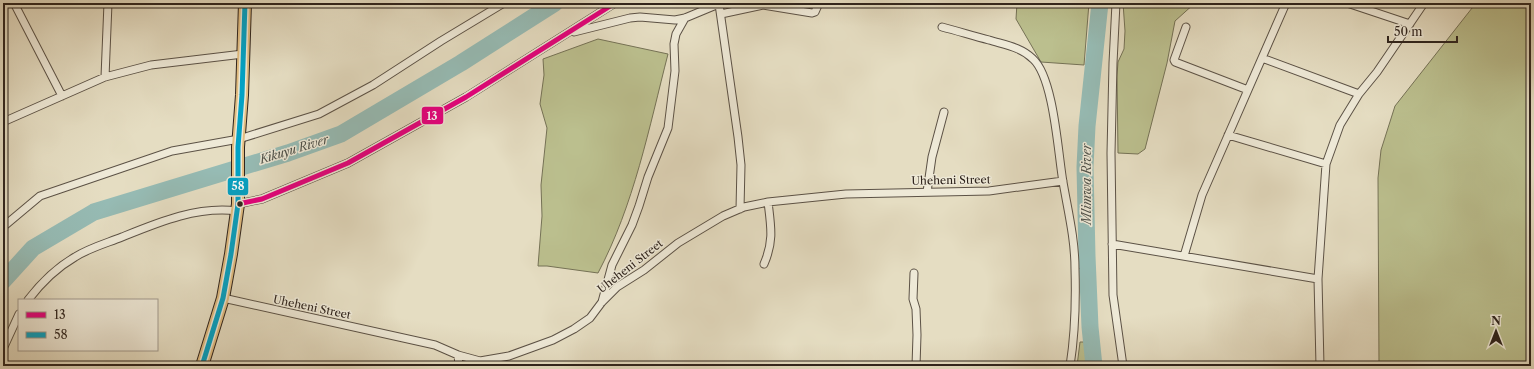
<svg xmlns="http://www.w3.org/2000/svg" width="1534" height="369" font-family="'Libre Caslon Text',serif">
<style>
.green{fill:#bbbf8e;stroke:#757256}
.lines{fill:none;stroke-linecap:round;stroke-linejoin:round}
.river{stroke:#96bbb4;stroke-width:17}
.minor-casing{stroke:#5c5246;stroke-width:9}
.trunk-casing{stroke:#2f241d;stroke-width:14}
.minor{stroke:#eee9d7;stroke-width:7}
.trunk{stroke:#e2be81;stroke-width:12}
.bus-1-casing{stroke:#eee9d7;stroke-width:8}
.bus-2-casing{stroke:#eee9d7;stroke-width:8}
.bus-1{stroke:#e5007d;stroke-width:5}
.bus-2{stroke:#02a2c5;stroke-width:5}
.bus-dot{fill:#2f241d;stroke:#eee9d7;stroke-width:1.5}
.labels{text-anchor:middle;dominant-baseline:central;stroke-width:3;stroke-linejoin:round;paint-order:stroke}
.street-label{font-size:11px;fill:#2f241d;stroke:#eee9d7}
.water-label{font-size:12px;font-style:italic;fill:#4e514a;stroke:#eee9d7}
.line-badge{stroke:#eee9d7;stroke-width:1.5}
.badge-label{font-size:11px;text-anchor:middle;font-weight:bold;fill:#fff}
</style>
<rect width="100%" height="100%" fill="#e5ddc2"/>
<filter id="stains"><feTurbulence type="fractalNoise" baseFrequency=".005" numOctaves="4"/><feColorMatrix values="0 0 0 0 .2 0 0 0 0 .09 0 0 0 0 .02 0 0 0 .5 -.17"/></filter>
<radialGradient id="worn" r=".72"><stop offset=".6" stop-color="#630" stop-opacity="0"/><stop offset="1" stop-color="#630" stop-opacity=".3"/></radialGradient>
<!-- green -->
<path class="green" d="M1017,3H1089L1084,65L1041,62L1016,19Z
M1123,3H1195L1175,21L1167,63L1145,149L1138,154L1118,153L1117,76L1118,62L1124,49L1125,31Z
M1476,3H1531V366H1379L1378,178L1381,150L1395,106Z
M598,39L668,54C649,128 634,205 598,273L547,266H538L542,216L541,185L547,128L540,104L544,75L543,59Z
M1080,342H1087L1090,366H1077Z"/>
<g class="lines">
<!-- river -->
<path class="river" d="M3,281L33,248L94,212L288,153L341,134L461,63L555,3
M1094,366L1090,327L1087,256L1085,167L1087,126L1100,3"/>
<!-- minor casing -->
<g class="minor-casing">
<path id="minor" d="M14,3L62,96
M1116,3L1113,63L1111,153L1113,295L1123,366
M1347,3L1410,24
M719,4L738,137L741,165L740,209
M721,14L763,5L812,13L815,12L819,3
M942,27C958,31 973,36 989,40C1005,45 1021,47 1033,59C1054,78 1058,154 1063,182C1068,211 1075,239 1075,269C1076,302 1075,334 1070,366
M1186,27L1174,60L1175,62L1248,90
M574,32L630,18L640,17L675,20L685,18L721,3
M1262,58L1359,94
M105,77L108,3
M3,122L105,77L151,65L243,54
M1228,135L1326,164
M927,192L932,157L944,112
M238,204L262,199L348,163L466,97L615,3
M3,227L40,196L172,151L239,139L319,114L373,85L441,41L504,3
M1112,244L1318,279
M1184,256L1202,195L1286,3
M764,264C774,241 771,227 768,202
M914,273L913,299L916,309L917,335L916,366
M223,298L435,345L458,355L480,361L509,356L553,340L574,329L590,318L602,302L617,287L644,270L678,243L723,216L744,207L768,202L846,194L989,191L1063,181
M28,300C41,283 56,268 75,257C89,248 107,243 122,237C159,222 197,206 237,211
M602,302L612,265L632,225L639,206L648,177L668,128L675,71L674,44L676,34L685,18
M3,349L19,314
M458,355L459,366
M1320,366L1318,279L1326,164L1340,125L1359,94L1377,72L1424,3"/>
</g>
<!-- trunk casing -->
<g class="trunk-casing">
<path id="trunk" d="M202,366L223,298L231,254L238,204V147L242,95L245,3"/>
</g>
<!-- minor -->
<use href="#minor" class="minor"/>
<!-- trunk -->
<use href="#trunk" class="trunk"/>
<!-- bus-1 casing -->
<g class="bus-1-casing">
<path id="bus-1" d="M238,204L262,199L348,163L466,97L615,3"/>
</g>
<!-- bus-2 casing -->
<g class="bus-2-casing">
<path id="bus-2" d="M202,366L223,298L231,254L238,204V147L242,95L245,3"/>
</g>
<!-- bus-1 -->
<use href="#bus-1" class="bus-1"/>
<!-- bus-2 -->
<use href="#bus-2" class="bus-2"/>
</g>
<!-- markers -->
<circle class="bus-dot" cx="240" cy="204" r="3.5"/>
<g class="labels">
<!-- street labels -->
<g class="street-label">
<text transform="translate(951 180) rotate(-1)">Uheheni Street</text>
<text transform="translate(630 266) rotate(-38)">Uheheni Street</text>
<text transform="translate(312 307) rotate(12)">Uheheni Street</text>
</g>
<!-- water labels -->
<g class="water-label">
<text transform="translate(294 149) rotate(-17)">Kikuyu River</text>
<text transform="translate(1086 184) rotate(-90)">Mlimwa River</text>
</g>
</g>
<g class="line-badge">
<rect x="421" y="106" width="23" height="19" rx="4" fill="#e5007d"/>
<rect x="227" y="177" width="22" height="19" rx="4" fill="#02a2c5"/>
</g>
<g class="badge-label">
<text x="432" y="120">13</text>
<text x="238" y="190">58</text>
</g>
<!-- margin -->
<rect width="1534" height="369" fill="none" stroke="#e5ddc2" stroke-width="16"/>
<rect x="4" y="4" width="1526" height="361" fill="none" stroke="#2f241d" stroke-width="2"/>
<rect x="8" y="8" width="1518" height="353" fill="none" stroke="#2f241d"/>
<!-- legend -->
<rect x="18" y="299" width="140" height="52" fill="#eee9d7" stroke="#a29a8d"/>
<rect x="26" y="312" width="20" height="6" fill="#e5007d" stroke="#a29a8d"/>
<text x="54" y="319" font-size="12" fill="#2f241d">13</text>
<rect x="26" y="332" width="20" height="6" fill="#02a2c5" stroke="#a29a8d"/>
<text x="54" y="339" font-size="12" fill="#2f241d">58</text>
<!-- north arrow -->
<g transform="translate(1496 331)" stroke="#eee9d7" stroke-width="3" paint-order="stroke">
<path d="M0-3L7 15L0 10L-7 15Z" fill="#2f241d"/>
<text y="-6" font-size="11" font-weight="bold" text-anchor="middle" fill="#2f241d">N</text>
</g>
<!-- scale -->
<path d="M1388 36v6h69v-6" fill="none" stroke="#2f241d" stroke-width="2"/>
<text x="1394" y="36" font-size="12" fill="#2f241d" stroke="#eee9d7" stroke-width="3" paint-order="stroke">50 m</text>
<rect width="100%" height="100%" filter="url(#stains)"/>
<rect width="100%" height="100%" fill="url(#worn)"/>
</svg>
